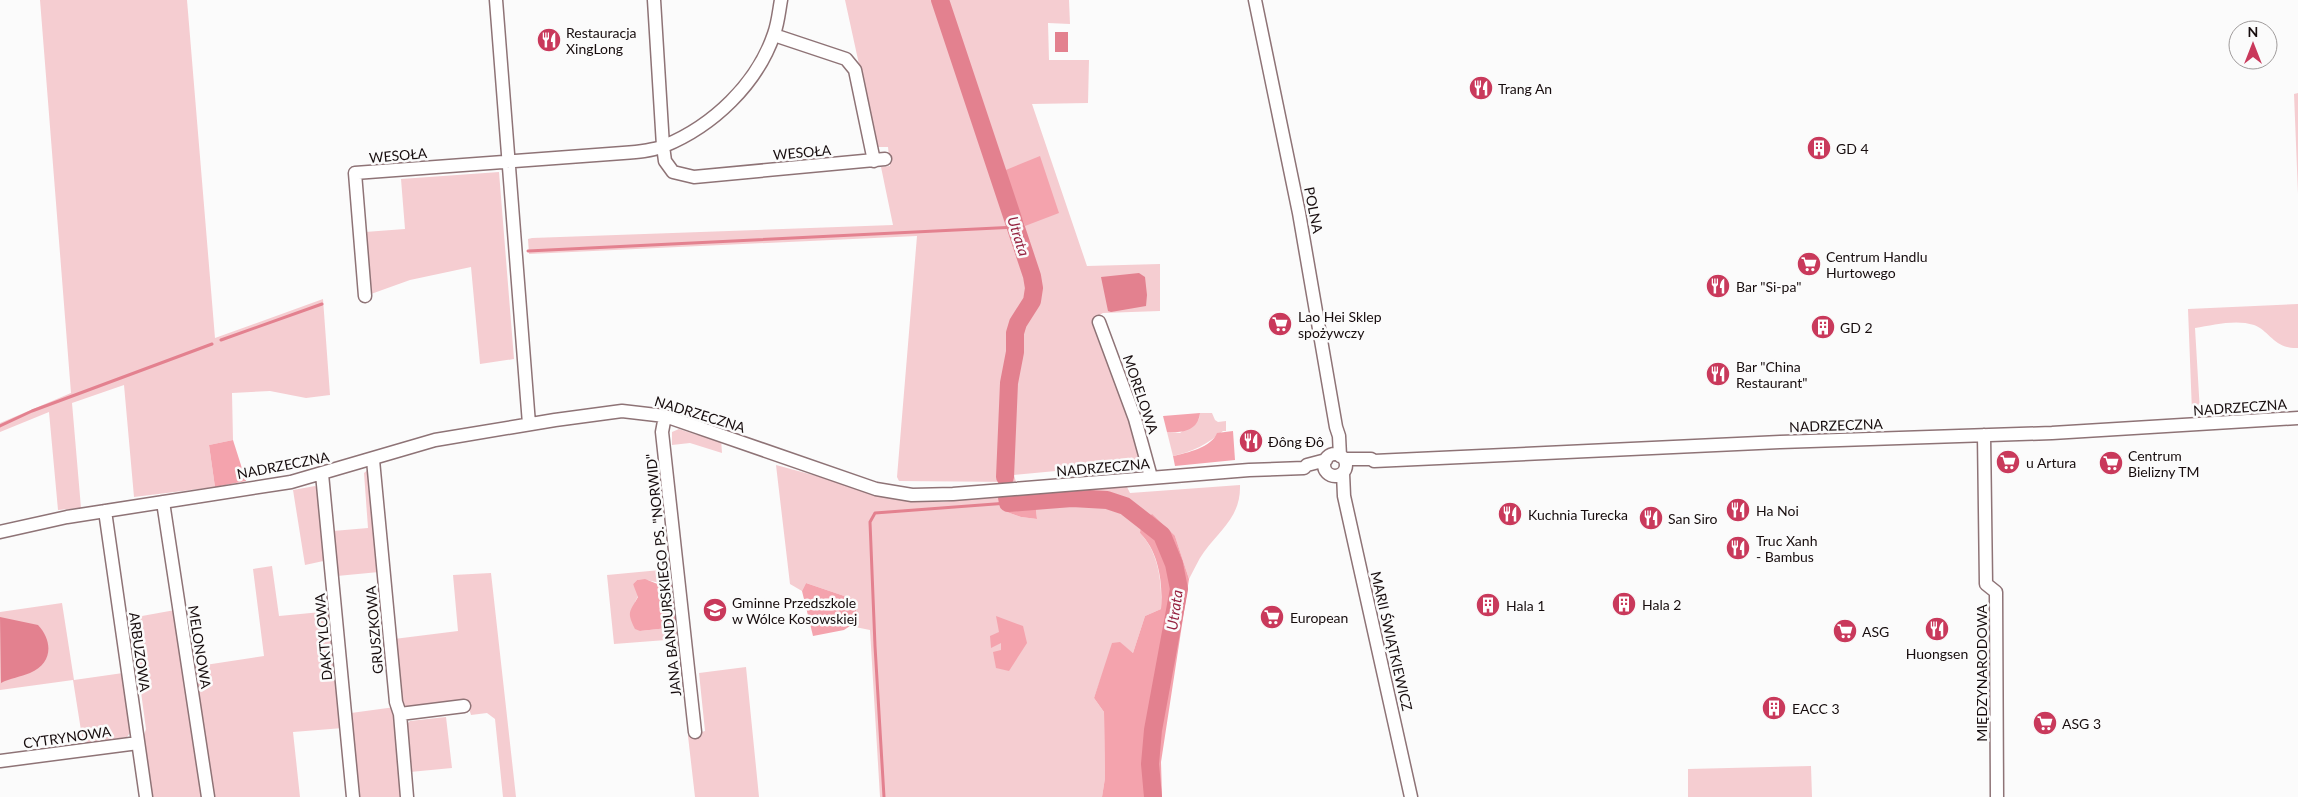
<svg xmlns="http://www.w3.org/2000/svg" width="2298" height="797" font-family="Lato,sans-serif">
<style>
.green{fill:#f5cdd1;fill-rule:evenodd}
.forest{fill:#f4a3ad}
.water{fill:#e3818f}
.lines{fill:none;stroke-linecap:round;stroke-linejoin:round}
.stream{stroke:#e3818f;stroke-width:3}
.river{stroke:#e3818f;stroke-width:18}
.minor-casing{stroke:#8e7376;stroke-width:15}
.minor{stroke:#fff;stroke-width:12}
.labels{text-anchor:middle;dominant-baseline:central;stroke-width:5;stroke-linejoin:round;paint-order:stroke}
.poi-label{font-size:14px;fill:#170d0e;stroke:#fbfbfb;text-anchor:start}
.street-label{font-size:14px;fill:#170d0e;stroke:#fbfbfb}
.water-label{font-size:15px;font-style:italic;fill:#95213f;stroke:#fbfbfb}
</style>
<rect width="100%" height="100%" fill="#fbfbfb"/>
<!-- green -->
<path class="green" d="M40,0H187L215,338L323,299L330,395L306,398L270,391L232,393L233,440L209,445L215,487L134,497L124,385L72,403L81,508L58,510L49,412L0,432V423L71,393Z
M845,0H1069L1070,24L1048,23L1049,60H1089L1088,103L1032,104L1087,266L1160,264V311L1103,313L1094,318L1129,419L1141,463L1014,475L1016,482L899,481L897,477L917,236L529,254L528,239L532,238L893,225L881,167L890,166L888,147H877ZM1040,157L1025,226L1013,196L1004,181Z
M2298,93V194L2294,94Z
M499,172L514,359L480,364L471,267L410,280L371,294L365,232L405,229L401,179Z
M2298,304V348C2274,349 2270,331 2254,325C2236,319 2213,325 2195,328L2200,412H2192L2188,309Z
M1200,413H1212L1215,420L1218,422L1226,421V431H1223C1208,444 1192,452 1173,456L1167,432L1180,433L1199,419Z
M679,429L697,435L699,431L721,439L722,453L690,443L672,445V432Z
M776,465L909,501L943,502L1003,495L1004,511L1021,517L1037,519L1034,492L1127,487L1130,493L1240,485C1241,516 1221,529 1204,552C1198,560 1194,570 1189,579L1175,536L1140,533C1159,553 1162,582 1161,609L1145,616L1133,653L1120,643L1106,664L1094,698L1104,712L1105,778L1102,797H880L870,630L850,626L856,621V600L806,583L802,591L790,584Z
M370,468L379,572L337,576L333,531L368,528L364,473Z
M315,486L320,490L328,560L305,565L293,490Z
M272,566L279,616L332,611L343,728L293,732L300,797H212L192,667L264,656L253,569Z
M671,569L672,584C660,585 649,578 637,580L633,584L639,594L635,602L640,631L677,627L679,639L614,644L607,575Z
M491,573L516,797H503L495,719L487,713L471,715L467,702L405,707L401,703L394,639L458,631L453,575Z
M62,603L74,680L123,673L132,730L127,737L83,743L73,680L0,690V612Z
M175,610L203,797H153L144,735L146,729L131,618Z
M746,667L759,797H695L688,736L705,731L699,673Z
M395,707L403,797H357L351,713Z
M446,717L452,768L410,772L405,726L410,721Z
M1811,766L1812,797H1688V769Z"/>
<!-- forest -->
<path class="forest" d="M1040,156L1059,213L1025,226L1013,196L1004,181L1001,172Z
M1200,413C1198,431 1182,433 1167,432L1163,416Z
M1233,431L1235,460L1175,466L1173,456C1187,453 1212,447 1217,433Z
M233,440L246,481L215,487L209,445Z
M1034,492L1037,519L1021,517L1004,511L1003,495Z
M1152,514L1175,536L1189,579L1161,762L1162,797H1102L1105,778L1104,712L1094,698L1112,643L1120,642L1133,653L1145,616L1161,609C1163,583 1159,552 1140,533L1141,527Z
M645,579L660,585L672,584L677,627L640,631L635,629C626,611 630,612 638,597L633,584L637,580Z
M806,583L856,600V622L844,630L813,636L802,591Z
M996,616L1023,626L1027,643L1009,671L996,668L993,652L1001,650V643L991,648L990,636L999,632Z"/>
<!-- water -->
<path class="water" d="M1055,32H1068V52H1055Z
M1139,273L1145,277L1147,295L1146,306L1111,312L1108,311L1101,277Z
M0,617L38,625C53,641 53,663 30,673C21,677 10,678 1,683Z"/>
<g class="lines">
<!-- stream -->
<path class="stream" d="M528,251L1017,227
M221,340L322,304
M0,426L32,411L212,344
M884,797L875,646L870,522L875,513L1008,503"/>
<!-- river -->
<path class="river" d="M940,0L1032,276L1034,288L1032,301L1018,323L1015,333V352L1009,383L1005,477
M1007,497L1008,503L1072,498L1107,500L1125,506L1162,535L1174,564L1179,589L1153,730L1150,764L1153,797"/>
<!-- minor casing -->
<g class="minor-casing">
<path id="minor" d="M496,0L529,424
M654,0L663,146L665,161L673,172L694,177L885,159
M1255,0L1299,213L1336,427L1339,436L1340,456
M774,35L846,59L855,70L874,161
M365,296L355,173L623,153C637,152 651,151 664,146C713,126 757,84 774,34C778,23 779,11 781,0
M1099,322L1135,419L1151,477
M665,416L662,432L695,732
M1984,435L1986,584L1996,592L1997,797
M1324 465a11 11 0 1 1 22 0a11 11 0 1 1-22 0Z
M1344,459H1371L1374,461L1780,442L2052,433L2298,418
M373,460L396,702L400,714L407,797
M1343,473L1344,496L1411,797
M322,474L353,797
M163,502L208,797
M105,511L146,797
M0,532L67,517L291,482L435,440L555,420L622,411L665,416L876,489L912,495L953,494L1249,470L1304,468L1307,465L1326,460
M400,714L464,706
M0,761L138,743"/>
</g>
<!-- minor -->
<use href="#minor" class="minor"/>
</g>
<!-- icons -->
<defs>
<g id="restaurant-disc" transform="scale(1.25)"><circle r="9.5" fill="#c9395b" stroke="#fbfbfb"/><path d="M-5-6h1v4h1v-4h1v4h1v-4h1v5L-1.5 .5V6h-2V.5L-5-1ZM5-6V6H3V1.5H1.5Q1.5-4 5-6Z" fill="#fff"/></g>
<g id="building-disc" transform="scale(1.25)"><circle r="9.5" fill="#c9395b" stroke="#fbfbfb"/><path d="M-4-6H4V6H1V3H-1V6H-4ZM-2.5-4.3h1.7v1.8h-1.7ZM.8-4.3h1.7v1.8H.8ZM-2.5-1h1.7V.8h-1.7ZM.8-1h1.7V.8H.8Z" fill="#fff"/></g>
<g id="supermarket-disc" transform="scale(1.25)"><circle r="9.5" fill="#c9395b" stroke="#fbfbfb"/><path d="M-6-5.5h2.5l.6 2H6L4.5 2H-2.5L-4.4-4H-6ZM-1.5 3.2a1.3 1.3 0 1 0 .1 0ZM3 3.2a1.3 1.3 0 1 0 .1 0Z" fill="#fff"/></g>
<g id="school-disc" transform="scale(1.25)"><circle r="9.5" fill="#c9395b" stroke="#fbfbfb"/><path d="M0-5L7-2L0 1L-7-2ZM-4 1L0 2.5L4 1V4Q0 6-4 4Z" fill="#fff"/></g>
</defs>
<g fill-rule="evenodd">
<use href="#restaurant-disc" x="549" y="40"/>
<use href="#restaurant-disc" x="1481" y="88"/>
<use href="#building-disc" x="1819" y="148"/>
<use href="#supermarket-disc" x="1809" y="264"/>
<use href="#restaurant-disc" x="1718" y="286"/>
<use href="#supermarket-disc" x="1280" y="324"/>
<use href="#building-disc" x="1823" y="327"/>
<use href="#restaurant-disc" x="1718" y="374"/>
<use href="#restaurant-disc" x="1251" y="441"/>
<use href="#supermarket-disc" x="2008" y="462"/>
<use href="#supermarket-disc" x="2111" y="463"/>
<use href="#restaurant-disc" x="1738" y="510"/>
<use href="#restaurant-disc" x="1510" y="514"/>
<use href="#restaurant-disc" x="1651" y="518"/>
<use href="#restaurant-disc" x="1738" y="548"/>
<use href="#building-disc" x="1624" y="604"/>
<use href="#building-disc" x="1488" y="605"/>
<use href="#school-disc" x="715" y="610"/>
<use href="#supermarket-disc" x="1272" y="617"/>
<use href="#restaurant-disc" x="1937" y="629"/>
<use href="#supermarket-disc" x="1845" y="631"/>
<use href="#building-disc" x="1774" y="708"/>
<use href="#supermarket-disc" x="2045" y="723"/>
</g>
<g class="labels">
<!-- poi labels -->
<g class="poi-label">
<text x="566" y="32">Restauracja<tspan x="566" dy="16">XingLong</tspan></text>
<text x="1498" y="88">Trang An</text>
<text x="1836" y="148">GD 4</text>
<text x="1826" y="256">Centrum Handlu<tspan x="1826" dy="16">Hurtowego</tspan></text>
<text x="1736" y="286">Bar "Si-pa"</text>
<text x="1298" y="316">Lao Hei Sklep<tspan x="1298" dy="16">spożywczy</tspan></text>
<text x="1840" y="327">GD 2</text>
<text x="1736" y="366">Bar "China<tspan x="1736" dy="16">Restaurant"</tspan></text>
<text x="1268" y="441">Đông Đô</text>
<text x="2128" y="455">Centrum<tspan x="2128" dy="16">Bielizny TM</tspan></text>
<text x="2026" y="462">u Artura</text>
<text x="1756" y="510">Ha Noi</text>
<text x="1528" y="514">Kuchnia Turecka</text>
<text x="1668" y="518">San Siro</text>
<text x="1756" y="540">Truc Xanh<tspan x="1756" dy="16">- Bambus</tspan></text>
<text x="732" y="602">Gminne Przedszkole<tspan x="732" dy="16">w Wólce Kosowskiej</tspan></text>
<text x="1642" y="604">Hala 2</text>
<text x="1506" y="605">Hala 1</text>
<text x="1290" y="617">European</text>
<text x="1862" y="631">ASG</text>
<text x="1937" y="653" text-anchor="middle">Huongsen</text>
<text x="1792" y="708">EACC 3</text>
<text x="2062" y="723">ASG 3</text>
</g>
<!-- street labels -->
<g class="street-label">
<text transform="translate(802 152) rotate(-5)">WESOŁA</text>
<text transform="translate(398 155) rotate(-5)">WESOŁA</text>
<text transform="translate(1314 210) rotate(79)">POLNA</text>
<text transform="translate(1141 394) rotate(71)">MORELOWA</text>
<text transform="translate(2240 407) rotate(-4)">NADRZECZNA</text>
<text transform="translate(700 414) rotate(17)">NADRZECZNA</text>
<text transform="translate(1836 425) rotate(-2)">NADRZECZNA</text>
<text transform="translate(283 465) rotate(-11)">NADRZECZNA</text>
<text transform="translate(1103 467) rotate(-5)">NADRZECZNA</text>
<text transform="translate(663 575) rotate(-96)">JANA BANDURSKIEGO PS. "NORWID"</text>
<text transform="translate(374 630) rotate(-95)">GRUSZKOWA</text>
<text transform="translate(323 637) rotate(-95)">DAKTYLOWA</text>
<text transform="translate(1392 641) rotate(77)">MARII ŚWIĄTKIEWICZ</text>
<text transform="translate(200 647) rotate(81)">MELONOWA</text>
<text transform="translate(140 652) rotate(82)">ARBUZOWA</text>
<text transform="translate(1981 673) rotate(-90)">MIĘDZYNARODOWA</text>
<text transform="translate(67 737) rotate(-8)">CYTRYNOWA</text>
</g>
<!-- water labels -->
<g class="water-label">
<text transform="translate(1019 236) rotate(72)">Utrata</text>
<text transform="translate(1174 610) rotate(-82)">Utrata</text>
</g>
</g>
<!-- north arrow -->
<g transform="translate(2253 45)"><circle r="24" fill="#fbfbfb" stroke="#a09c9c"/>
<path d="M0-4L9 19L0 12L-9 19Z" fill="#c9395b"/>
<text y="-8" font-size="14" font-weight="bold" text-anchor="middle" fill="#170d0e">N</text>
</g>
</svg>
